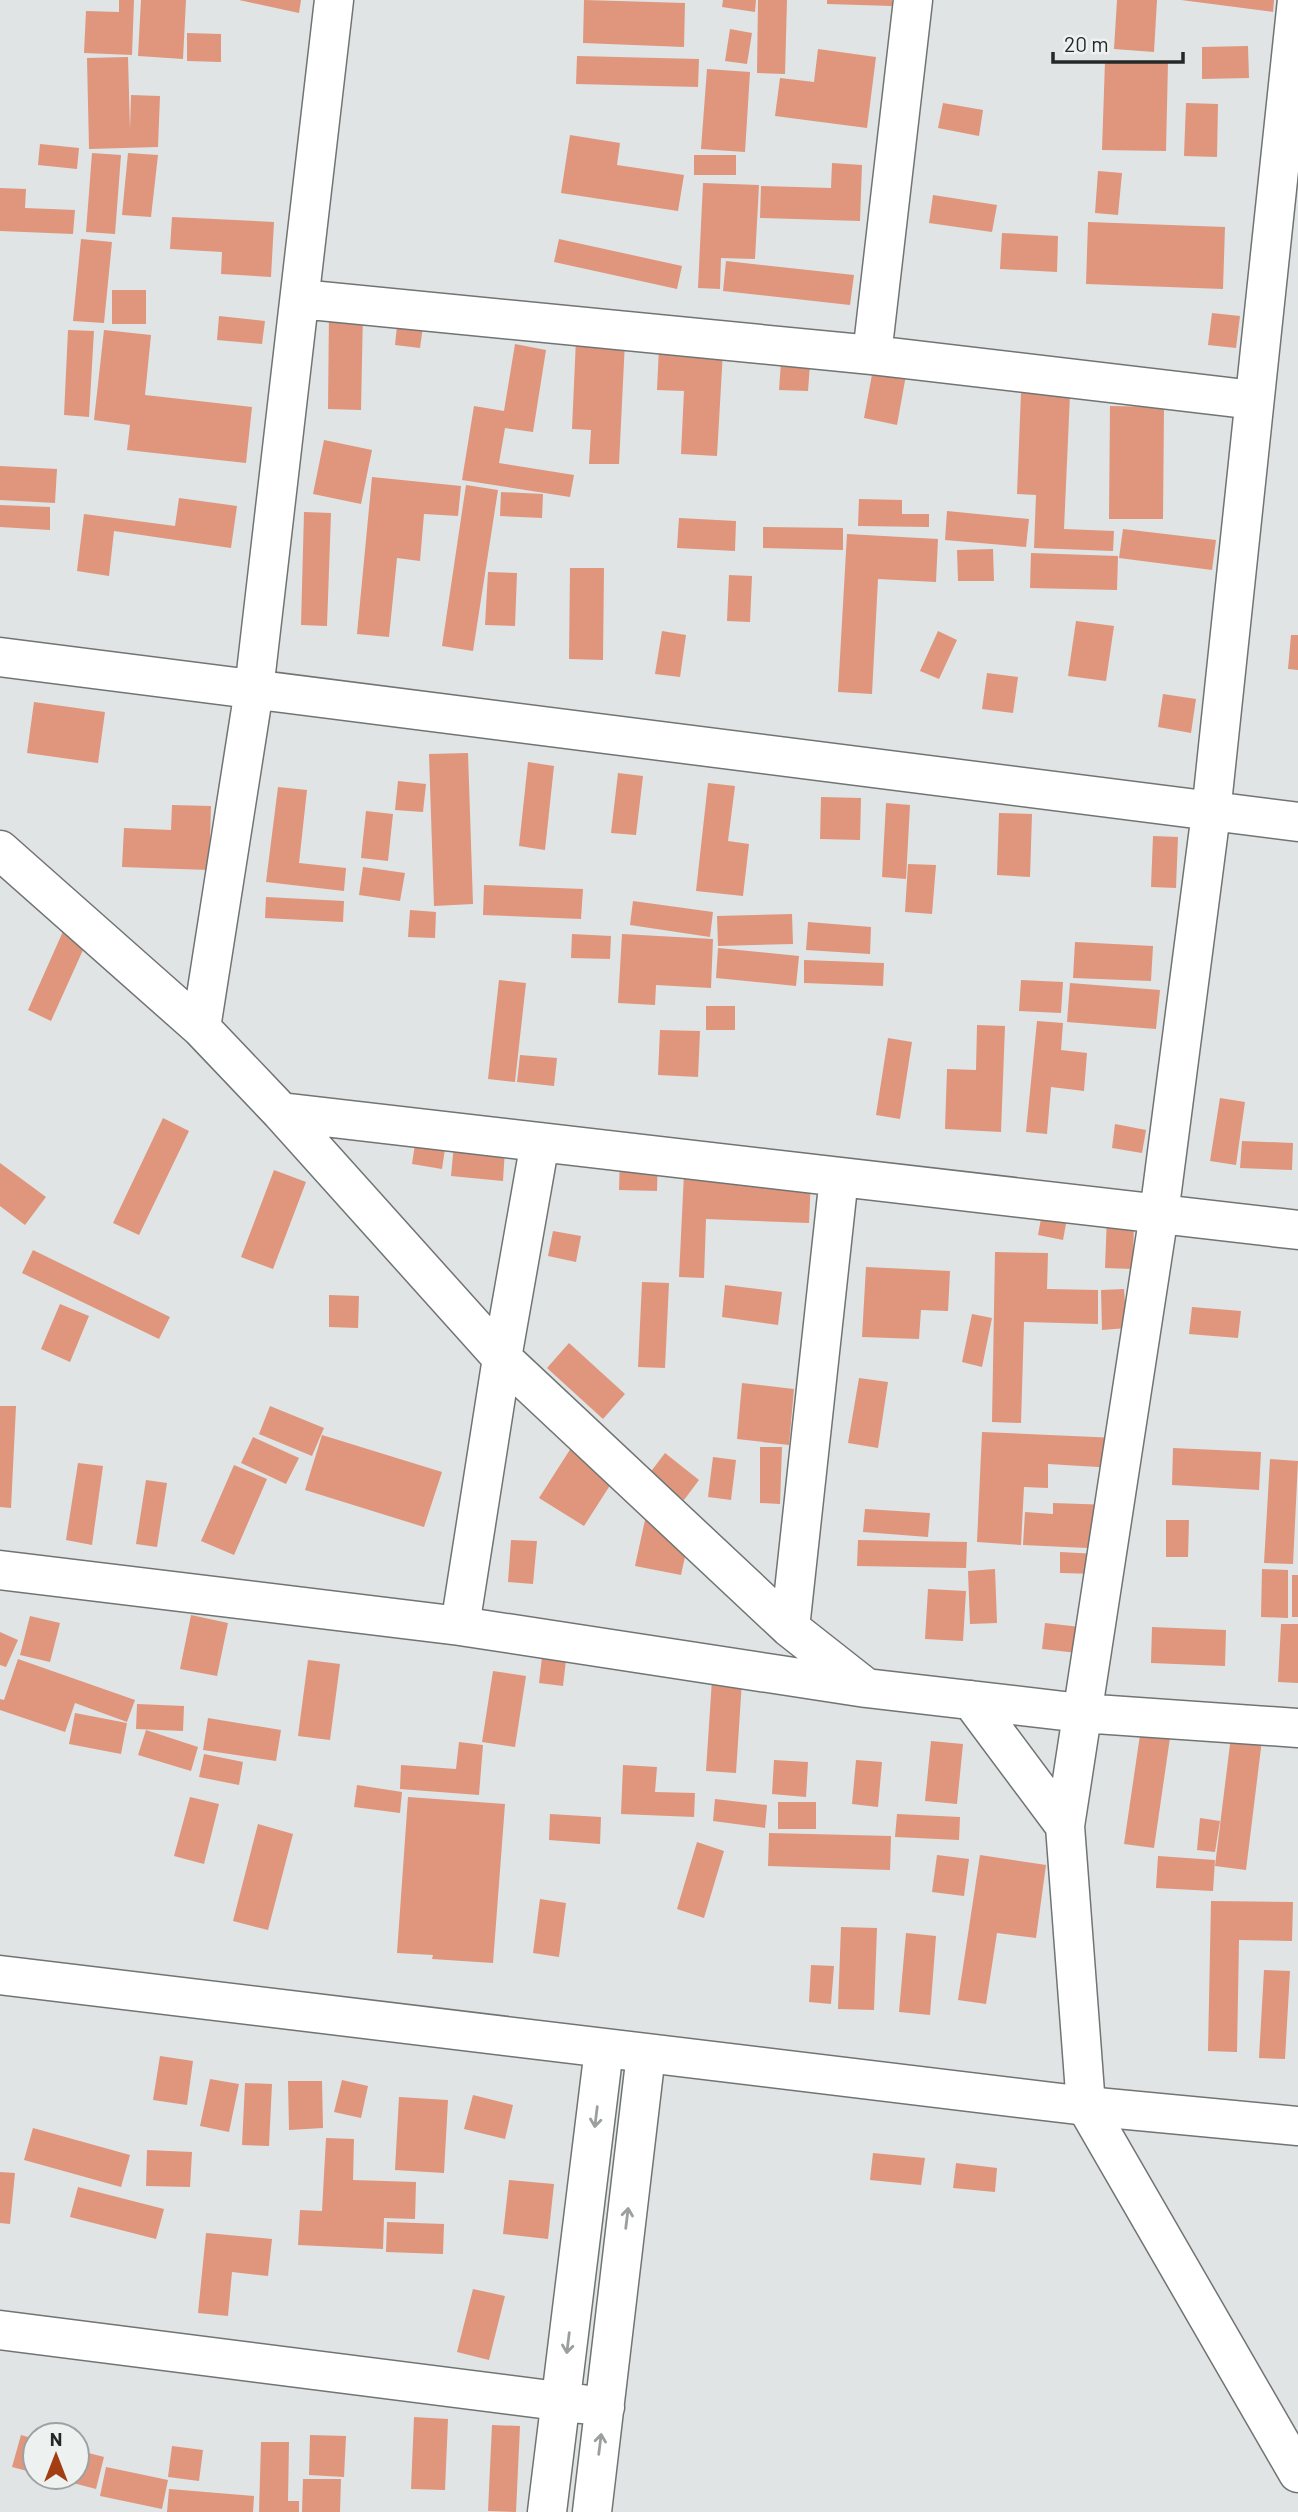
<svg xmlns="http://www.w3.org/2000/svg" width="1298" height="2512" font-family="Barlow,sans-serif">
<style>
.building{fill:#df967c}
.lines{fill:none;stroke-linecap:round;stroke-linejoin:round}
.street-casing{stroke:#707473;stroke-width:41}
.secondary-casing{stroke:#707473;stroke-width:41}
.street{stroke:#fff;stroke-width:38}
.secondary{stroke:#fff;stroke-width:38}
.oneway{stroke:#9d9e9e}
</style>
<rect width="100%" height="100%" fill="#e0e4e4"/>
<!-- building -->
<path class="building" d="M119,0H134L132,55L84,53L86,11L119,12Z
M141,0H186L183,59L138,56Z
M239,0H301L299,13Z
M584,0L685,3L684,47L583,43Z
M723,0H756L755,12L722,7Z
M758,0H787L785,74L757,73Z
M827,0H892V6L827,4Z
M1117,0H1157L1154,52L1114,49Z
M1181,0H1274L1273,12Z
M730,29L752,33L747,64L725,61Z
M187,33L221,34V62L187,61Z
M1248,46L1249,78L1202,79V47Z
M818,49L876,57L867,128L775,116L780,78L814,82Z
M577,56L699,59L698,87L576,84Z
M128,57L130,130L131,95L160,96L158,147L89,149L87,58Z
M1105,61L1168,62L1166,151L1102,150Z
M707,69L750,72L745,152L701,149Z
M943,103L983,110L979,136L938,128Z
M1186,103L1218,104L1217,157L1184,156Z
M570,135L620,143L617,165L684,175L678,211L561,193Z
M40,144L79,148L77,169L38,165Z
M92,153L121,155L115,234L86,232Z
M128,153L158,155L151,217L122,215Z
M694,155H736V175H694Z
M832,163L862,165L860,221L760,218L761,186L831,188Z
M1098,171L1122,173L1118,215L1095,213Z
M703,183L759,185L755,259L721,258L720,289L698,288Z
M0,188L26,189L25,208L75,210L73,234L0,231Z
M933,195L997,205L992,232L929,223Z
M172,217L274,222L271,277L221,274L222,252L170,249Z
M1088,222L1225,227L1223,289L1086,284Z
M1002,233L1058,236L1057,272L1000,269Z
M81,239L112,242L104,323L73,321Z
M559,239L682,266L677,289L554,262Z
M726,261L854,275L850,305L723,291Z
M112,290H146V324H112Z
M329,311H363L361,410L328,409Z
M1212,313L1240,316L1236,348L1208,345Z
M219,316L265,321L262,344L217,340Z
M398,316L424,319L420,348L395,345Z
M68,330L94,331L89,417L64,415Z
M104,330L151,335L145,395L252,407L246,463L127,450L130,425L94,420Z
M576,339L625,341L619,464H589L591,430L572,429Z
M515,344L546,350L533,432L505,428L499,463L574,475L570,497L462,480L474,406L504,411Z
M659,347L723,351L717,456L681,454L684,391L657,390Z
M781,362L810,364L808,391L779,390Z
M873,369L906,375L897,425L864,418Z
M1021,393L1070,395L1064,529L1114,531L1113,551L1034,548L1036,495L1017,494Z
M1110,406L1164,407L1163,519H1109Z
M324,440L372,450L361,504L313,494Z
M0,466L57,469L55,503L0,500Z
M372,477L461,486L458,516L424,514L420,561L397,558L389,637L357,634Z
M466,485L498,490L473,651L442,646Z
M501,492L543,494L542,518L500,516Z
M179,498L237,506L231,548L114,531L109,576L77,571L84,514L175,526Z
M859,499L902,500V514H929V527L858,526Z
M0,505L50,507V530L0,527Z
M947,511L1029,519L1026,547L945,540Z
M304,512L331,513L327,626L301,625Z
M679,518L736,521L735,551L677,548Z
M763,527L843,528V550L763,548Z
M1123,529L1216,540L1212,570L1119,558Z
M847,534L938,539L936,582L878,579L872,694L838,692Z
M993,549L994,581H958L957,550Z
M1031,553L1118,556L1117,590L1030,588Z
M570,568H604L603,660L569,659Z
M488,572L517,573L515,626L485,625Z
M729,575L752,576L750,622L727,621Z
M1076,621L1114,626L1106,681L1068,676Z
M662,631L686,635L680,677L655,674Z
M938,631L957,640L939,679L920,671Z
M1291,635H1298V670L1288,669Z
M987,673L1018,677L1013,713L982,709Z
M1163,694L1196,699L1191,733L1158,727Z
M34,702L105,712L98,763L27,753Z
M468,753L473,904L434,906L429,754Z
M528,762L554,766L545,850L519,846Z
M618,773L643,776L636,835L611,833Z
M398,781L426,784L423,812L395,810Z
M708,783L735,786L728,841L749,844L743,896L696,891Z
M278,787L307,790L299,863L346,868L344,891L266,882Z
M821,797L861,798L860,840L820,839Z
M886,803L910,805L906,879L882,877Z
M172,805L211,806L209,870L122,867L124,828L171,830Z
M366,811L393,814L388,861L361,858Z
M999,813L1032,814L1030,877L997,875Z
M1153,836L1178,837L1176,888L1151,887Z
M908,864L936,865L932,914L905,912Z
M363,867L405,873L400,901L359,895Z
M484,885L583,889L581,919L483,915Z
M266,897L344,901L343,922L265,918Z
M633,901L713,912L710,937L630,925Z
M73,909L97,919L51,1021L28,1010Z
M410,910L436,912L435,938L408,937Z
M792,914L793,944L718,946L717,916Z
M808,922L871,927L870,954L806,950Z
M572,934L611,936L610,959L571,958Z
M622,934L713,939L711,988L656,985L655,1005L618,1003Z
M1075,942L1153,946L1151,981L1073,978Z
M718,948L799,956L796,986L716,978Z
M804,960L884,963L883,986L804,983Z
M499,980L526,983L515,1082L488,1079Z
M1021,980L1063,982L1061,1013L1019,1011Z
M1070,983L1160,990L1156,1029L1067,1022Z
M706,1006H735V1030H706Z
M1037,1021L1063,1023L1061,1050L1087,1053L1084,1091L1051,1087L1047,1134L1026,1132Z
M977,1025L1005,1026L1001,1132L945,1129L947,1069L976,1070Z
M660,1030L700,1031L698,1077L658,1075Z
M888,1038L912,1042L900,1119L876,1115Z
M520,1055L557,1058L554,1086L517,1082Z
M1220,1098L1245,1102L1236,1165L1210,1161Z
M163,1118L189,1131L139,1235L113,1223Z
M1115,1124L1146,1130L1142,1153L1112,1148Z
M416,1137L446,1142L442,1169L412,1164Z
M1242,1141L1293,1143L1292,1170L1240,1168Z
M454,1144L505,1149L503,1181L451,1176Z
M620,1154L658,1155L657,1191L619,1190Z
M0,1163L46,1197L25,1225L0,1206Z
M274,1170L306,1182L273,1269L241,1257Z
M684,1173L811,1178L809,1223L706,1219L704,1278L679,1277Z
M1043,1208L1068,1213L1063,1240L1038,1235Z
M1107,1216H1134L1133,1269L1105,1268Z
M553,1231L581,1236L576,1262L548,1256Z
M33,1250L170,1317L159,1339L22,1273Z
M995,1252L1048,1253L1047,1289L1098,1290V1324L1024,1322L1021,1423L992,1422Z
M866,1267L950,1271L948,1311L921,1310L919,1339L862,1337Z
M642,1282L669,1283L665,1368L638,1367Z
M725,1285L782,1292L778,1325L722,1317Z
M1124,1289L1127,1328L1102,1330L1101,1290Z
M329,1295L359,1296L358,1328L329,1327Z
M60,1304L89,1316L70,1362L41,1349Z
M1192,1307L1241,1311L1238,1338L1189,1334Z
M972,1314L992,1318L982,1367L962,1362Z
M569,1343L625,1394L603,1419L547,1368Z
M859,1378L888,1382L878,1448L848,1443Z
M742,1383L794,1389L789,1445L737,1439Z
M0,1406H16L11,1508L0,1507Z
M270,1406L324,1428L312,1456L259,1434Z
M982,1432L1117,1438L1115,1468L1048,1464V1488L1024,1487L1021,1545L977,1542Z
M322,1435L442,1472L424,1527L305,1490Z
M253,1437L299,1458L286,1484L241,1463Z
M760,1447H782L780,1504L760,1503Z
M571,1448L616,1476L584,1526L539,1498Z
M1173,1448L1261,1452L1259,1490L1172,1485Z
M665,1453L699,1480L684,1500L649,1474Z
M713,1457L736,1460L731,1500L708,1497Z
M1270,1459L1298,1461L1293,1564L1264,1563Z
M78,1463L103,1466L92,1545L66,1540Z
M234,1465L267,1479L234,1555L201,1541Z
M146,1480L167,1483L157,1547L136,1544Z
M1053,1503L1111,1505L1109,1549L1023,1545L1025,1512L1053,1514Z
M865,1509L930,1513L928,1537L863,1532Z
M645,1520L691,1529L681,1575L635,1566Z
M1166,1520H1189L1188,1557H1166Z
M511,1540L537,1541L533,1584L508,1582Z
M858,1540L967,1542L966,1568L857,1566Z
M1060,1552L1098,1554L1097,1574L1060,1573Z
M995,1569L997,1623L970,1624L968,1571Z
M1262,1569L1288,1570V1618L1261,1617Z
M1292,1575H1298V1617H1292Z
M928,1589L966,1591L963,1641L925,1639Z
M191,1615L228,1623L217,1676L180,1669Z
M30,1616L60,1623L50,1662L20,1655Z
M1045,1623L1098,1629L1095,1655L1042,1649Z
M1281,1624H1298V1683L1278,1682Z
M1152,1627L1226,1630L1225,1666L1151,1663Z
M0,1632L18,1640L6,1667L0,1665Z
M542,1657L566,1660L563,1686L539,1683Z
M18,1659L135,1700L127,1722L75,1703L65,1732L0,1710V1699L4,1700Z
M308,1660L340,1664L330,1740L298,1736Z
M493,1671L526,1676L515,1747L482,1742Z
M712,1679L742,1681L736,1773L706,1771Z
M137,1704L184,1706L183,1731L136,1729Z
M75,1713L127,1723L121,1754L69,1744Z
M208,1718L281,1730L276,1761L203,1750Z
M1141,1728L1171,1731L1154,1848L1124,1844Z
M146,1730L198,1747L191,1771L138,1755Z
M1231,1736L1262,1740L1246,1870L1215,1866Z
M931,1741L963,1744L957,1804L925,1801Z
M459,1742L483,1745L479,1795L400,1789L401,1765L456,1769Z
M204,1754L243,1762L239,1785L199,1777Z
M774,1760L808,1762L806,1797L772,1794Z
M856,1760L882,1762L878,1807L852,1804Z
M623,1765L657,1767L655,1792L695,1793L694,1817L621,1814Z
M357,1785L402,1792L400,1813L354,1807Z
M190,1797L219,1804L204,1864L174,1856Z
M408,1797L505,1804L493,1963L432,1959L433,1955L397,1953Z
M715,1799L767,1805L765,1828L713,1821Z
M778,1802H816V1829H778Z
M550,1814L601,1817L600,1844L549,1840Z
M897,1814L960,1817L959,1840L895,1837Z
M1200,1818L1220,1821L1215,1852L1197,1850Z
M258,1824L293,1834L268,1930L233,1921Z
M769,1833L891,1836L890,1870L768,1866Z
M697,1842L724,1851L704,1918L677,1909Z
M937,1855L969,1859L964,1896L932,1892Z
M980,1855L1046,1865L1036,1938L997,1933L986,2004L958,2000Z
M1158,1856L1215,1860L1213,1891L1156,1888Z
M540,1899L566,1903L559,1957L533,1953Z
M1211,1901L1293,1902L1292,1941L1239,1940L1237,2052L1208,2051Z
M841,1927L877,1928L874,2010L838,2009Z
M906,1933L936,1936L930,2015L899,2012Z
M811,1965L834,1966L831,2004L809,2002Z
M1264,1970L1290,1971L1285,2059L1259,2058Z
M160,2056L193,2061L187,2105L153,2100Z
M210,2079L239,2084L229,2132L200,2126Z
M342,2080L368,2086L361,2118L334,2112Z
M288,2081H322L323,2128L289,2130Z
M245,2083L272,2084L269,2146L242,2145Z
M473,2095L513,2105L505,2139L464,2129Z
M399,2097L448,2100L444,2173L395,2170Z
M33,2128L130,2155L121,2187L24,2160Z
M326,2138L354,2139L353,2180L416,2182L415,2219L384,2218L383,2249L298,2245L300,2210L322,2211Z
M147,2150L192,2152L190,2187L146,2186Z
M873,2153L925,2158L921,2185L870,2180Z
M956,2163L997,2168L995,2192L953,2188Z
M0,2172L15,2173L10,2224L0,2223Z
M509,2180L554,2184L548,2239L503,2234Z
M78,2187L164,2209L156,2239L70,2217Z
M387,2222L444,2224L443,2254L386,2252Z
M206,2233L272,2239L268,2276L232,2272L228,2316L198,2313Z
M473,2289L505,2296L489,2360L457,2352Z
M414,2417L448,2419L445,2490L411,2489Z
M492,2425L520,2426L516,2512L488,2511Z
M21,2435L35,2439V2473L12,2467Z
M310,2435L346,2436L344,2477L309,2475Z
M261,2442H289L288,2501H299V2512H259Z
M172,2446L203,2450L199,2481L168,2477Z
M77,2450L104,2457L96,2489L54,2478L77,2477Z
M106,2467L168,2480L162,2509L100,2496Z
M303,2479H341L340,2512H302Z
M169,2489L254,2496L253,2512H167Z"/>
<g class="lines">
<!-- street casing -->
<g class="street-casing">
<path id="street" d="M1297,0L1211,813L1159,1214L1065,1826L1086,2106L1298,2473
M300,299L872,355L1254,400
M872,355L913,0
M0,657L1298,822
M0,850L201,1028L281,1112L502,1358L790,1628L865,1687
M201,1028L254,690L334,0
M281,1112L1298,1230
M0,1570L460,1626L866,1688L1081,1713L1298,1728
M460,1626L502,1358L540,1142
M790,1628L839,1177
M971,1700L1065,1826
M0,2330L605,2407
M547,2512L604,2049
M592,2512L646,2054"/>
</g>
<!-- secondary casing -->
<g class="secondary-casing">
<path id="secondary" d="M0,1975L1086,2106L1298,2126"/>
</g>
<!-- street -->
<use href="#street" class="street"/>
<!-- secondary -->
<use href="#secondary" class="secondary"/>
</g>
<!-- one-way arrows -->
<defs><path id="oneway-shaft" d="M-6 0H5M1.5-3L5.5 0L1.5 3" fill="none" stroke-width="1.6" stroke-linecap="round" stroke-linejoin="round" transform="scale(1.75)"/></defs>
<g class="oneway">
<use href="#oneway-shaft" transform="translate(596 2117) rotate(97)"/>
<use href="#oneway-shaft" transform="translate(627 2218) rotate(-83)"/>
<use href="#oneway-shaft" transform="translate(568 2343) rotate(97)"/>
<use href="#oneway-shaft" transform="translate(600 2444) rotate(-83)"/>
</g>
<!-- north arrow -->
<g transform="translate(56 2456)"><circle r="33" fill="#edf2f1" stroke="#9da1a1" stroke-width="2"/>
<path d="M0-5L12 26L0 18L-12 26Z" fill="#a33e14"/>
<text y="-10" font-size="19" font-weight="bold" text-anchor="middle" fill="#262828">N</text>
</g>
<!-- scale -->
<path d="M1053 52v10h130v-10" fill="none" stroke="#262828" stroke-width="3.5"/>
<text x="1064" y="52" font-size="21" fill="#262828" stroke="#edf2f1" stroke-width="5" paint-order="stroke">20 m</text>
</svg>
